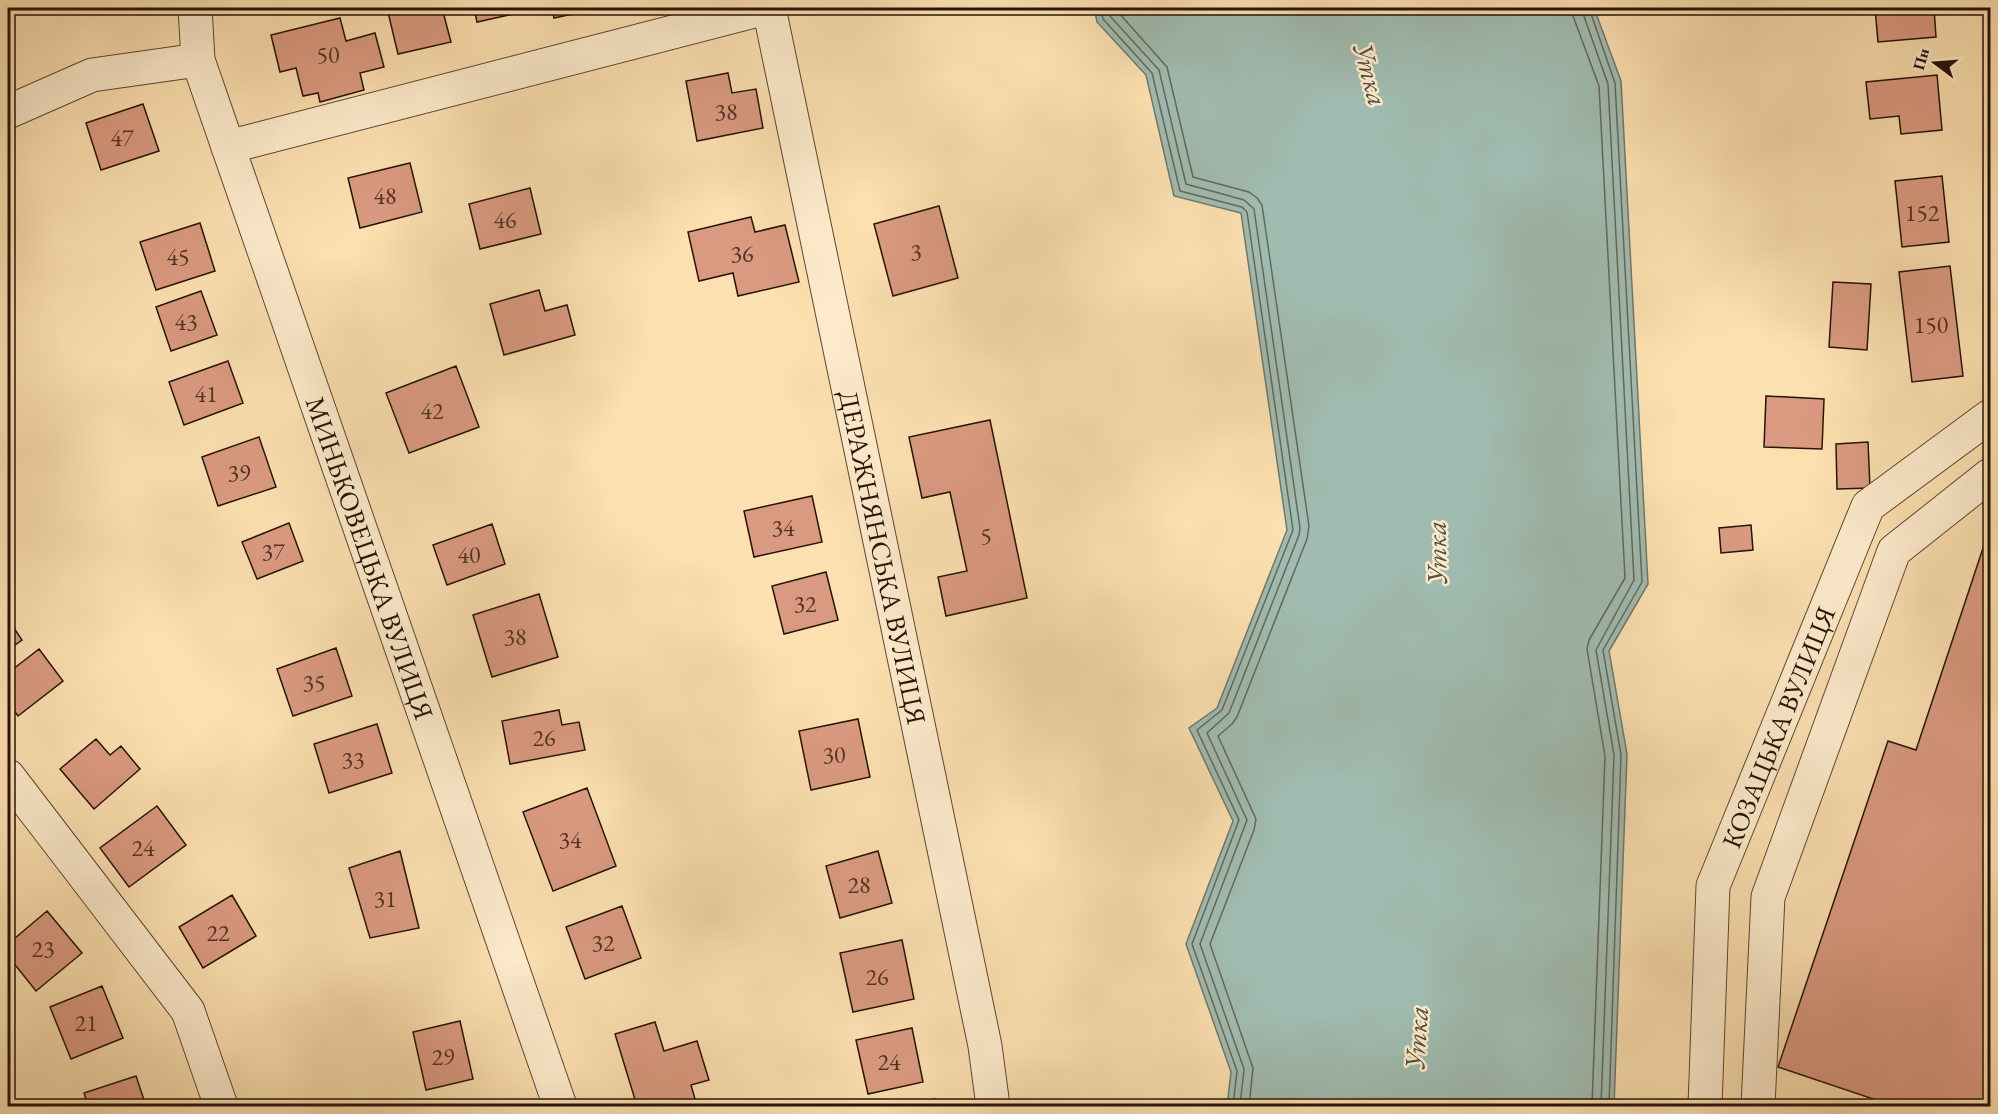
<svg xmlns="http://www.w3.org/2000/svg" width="1998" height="1114" font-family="'EB Garamond',serif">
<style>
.water{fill:#a0bcb1;stroke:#6f786d;stroke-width:1.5}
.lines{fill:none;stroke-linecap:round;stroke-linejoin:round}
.shore{stroke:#63685c;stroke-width:1.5}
.building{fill:#da9a81;stroke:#261307;stroke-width:1.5}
.minor-casing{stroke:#5c4631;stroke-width:35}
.minor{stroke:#fdebcc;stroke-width:33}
.labels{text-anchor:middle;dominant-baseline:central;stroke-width:5;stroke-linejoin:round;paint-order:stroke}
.number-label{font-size:24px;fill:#533526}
.street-label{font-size:27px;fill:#261307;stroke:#fdebcc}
.water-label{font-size:28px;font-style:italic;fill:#514e42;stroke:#fdebcc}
</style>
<rect width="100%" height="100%" fill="#fce0b0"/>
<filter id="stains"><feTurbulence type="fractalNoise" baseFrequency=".00333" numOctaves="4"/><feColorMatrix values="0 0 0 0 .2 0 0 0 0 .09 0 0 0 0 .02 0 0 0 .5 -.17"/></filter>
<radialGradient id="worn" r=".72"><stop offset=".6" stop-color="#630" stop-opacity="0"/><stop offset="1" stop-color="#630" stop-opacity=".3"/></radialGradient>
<!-- water -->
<path class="water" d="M1094,8H1594L1621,81L1648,584L1609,651L1627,754L1614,1106H1227L1231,1072L1186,944L1233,821L1189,728L1217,708L1287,530L1241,213L1174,196L1146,75L1097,22Z"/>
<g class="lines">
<!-- shore -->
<path class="shore" d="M1100,8L1103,19L1152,73L1180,191L1242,207L1247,212L1293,530L1222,710L1197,730L1239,820L1192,944L1237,1071L1233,1106
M1108,8L1110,16L1159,70L1186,184L1244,200L1254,209L1300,528L1299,535L1229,713L1207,733L1247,820L1200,944L1244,1069L1240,1106
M1117,8L1118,12L1167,67L1193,177L1249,192L1257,198L1262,205L1309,526L1307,539L1237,717L1232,724L1218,736L1256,819L1254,830L1210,944L1253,1068L1249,1106
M1572,8L1573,16L1599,86L1625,578L1589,640L1587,649L1605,756L1592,1106
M1581,8L1608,84L1634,580L1596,650L1614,755L1601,1106
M1589,8L1615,83L1642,582L1603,650L1621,755L1609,1106"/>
</g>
<!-- building -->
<path class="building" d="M387,8H442L451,42L398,54Z
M474,8H522L523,12L477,22Z
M552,8H600L554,18Z
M1875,8H1934L1936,37L1878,42Z
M340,18L346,41L375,33L384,67L360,73L364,90L320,102L318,93L303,96L296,68L280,72L271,35Z
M728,73L732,93L756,89L763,128L697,141L686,81Z
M1937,75L1942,130L1901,134L1899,116L1870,119L1866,82Z
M143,104L159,151L101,170L86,123Z
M410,163L422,212L360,228L348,178Z
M1942,176L1949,242L1902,247L1895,181Z
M530,188L541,234L480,249L469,204Z
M939,206L958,278L893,296L874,224Z
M751,217L755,232L785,225L799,282L738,296L733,273L699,281L688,232Z
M200,223L215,271L156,290L140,242Z
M1950,266L1963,376L1912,382L1899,272Z
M1833,282L1871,284L1867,350L1829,347Z
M539,290L545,311L567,305L575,335L504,355L490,304Z
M201,291L217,335L171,351L156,307Z
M228,361L243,403L184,425L169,382Z
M456,366L479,427L409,453L386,393Z
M1766,396L1824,399L1822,449L1764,447Z
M990,420L1027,598L946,616L938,577L967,571L950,492L922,498L909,437Z
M259,437L276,487L218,506L202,457Z
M1868,442L1870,488L1837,489L1836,444Z
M812,496L822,542L754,557L744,511Z
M289,523L303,561L257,579L242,542Z
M492,524L505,564L447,585L433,545Z
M1751,525L1753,550L1721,553L1719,528Z
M1990,527V1106H1894L1778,1067L1888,741L1916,750Z
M826,572L838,620L784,634L772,586Z
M539,594L558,657L492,677L473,615Z
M8,619L22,640L8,650Z
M336,648L352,696L293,716L277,669Z
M39,649L63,681L18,716L8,702V673Z
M559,710L562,725L579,722L585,750L510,764L502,721Z
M858,719L870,777L811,790L799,731Z
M377,724L392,773L329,793L314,744Z
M96,739L110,755L121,746L140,769L94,809L60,769Z
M587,788L616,866L553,891L523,812Z
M157,806L186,845L129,887L100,848Z
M400,851L419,928L370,938L349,868Z
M878,851L892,903L840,918L826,866Z
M232,895L256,936L203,968L179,927Z
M622,906L641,958L585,979L566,927Z
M47,911L82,953L36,991L8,956V944Z
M902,940L914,999L853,1012L840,953Z
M102,986L123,1038L71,1059L50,1007Z
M460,1021L473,1079L426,1090L413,1032Z
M655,1022L664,1051L697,1041L709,1080L691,1085L697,1106H637L615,1034Z
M912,1028L923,1082L868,1094L856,1040Z
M136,1076L146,1106H88L84,1093Z
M935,1099L936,1106H905Z"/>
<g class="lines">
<!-- minor casing -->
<g class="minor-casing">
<g id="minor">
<path id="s1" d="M195,8L198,60L560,1106"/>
<path id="s2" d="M769,8L985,1046L993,1106"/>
<path d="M8,112L92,75L198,60"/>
<path d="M228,147L766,8"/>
<path d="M8,776L188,1011L221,1106"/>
<path id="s3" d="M1705,1106L1713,886L1868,506L1990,416"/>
<path d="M1758,1106L1768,897L1894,551L1990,475"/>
</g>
</g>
<!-- minor -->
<use href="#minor" class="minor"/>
</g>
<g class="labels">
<!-- number labels -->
<g class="number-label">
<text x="328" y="54">50</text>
<text x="726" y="111">38</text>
<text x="122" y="137">47</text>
<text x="385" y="195">48</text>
<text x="1922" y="212">152</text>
<text x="505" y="219">46</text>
<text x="916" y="251">3</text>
<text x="742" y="253">36</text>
<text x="178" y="256">45</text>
<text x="186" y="321">43</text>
<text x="1931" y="324">150</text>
<text x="206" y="393">41</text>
<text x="432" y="410">42</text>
<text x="239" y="472">39</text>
<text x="783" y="527">34</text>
<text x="986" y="535">5</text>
<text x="273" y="551">37</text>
<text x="469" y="554">40</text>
<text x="805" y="603">32</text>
<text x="515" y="636">38</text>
<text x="314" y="682">35</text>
<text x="544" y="737">26</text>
<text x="834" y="754">30</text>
<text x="353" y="759">33</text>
<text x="570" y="839">34</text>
<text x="143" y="847">24</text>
<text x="859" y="884">28</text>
<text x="385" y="898">31</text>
<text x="218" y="932">22</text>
<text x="603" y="942">32</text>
<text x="43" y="948">23</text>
<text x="877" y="976">26</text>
<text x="86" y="1022">21</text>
<text x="443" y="1056">29</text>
<text x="889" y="1061">24</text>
</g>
<!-- street labels -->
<g class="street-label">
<text stroke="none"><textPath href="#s2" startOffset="561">ДЕРАЖНЯНСЬКА ВУЛИЦЯ</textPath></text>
<text stroke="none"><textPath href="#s1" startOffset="579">МИНЬКОВЕЦЬКА ВУЛИЦЯ</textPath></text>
<text stroke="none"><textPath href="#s3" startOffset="392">КОЗАЦЬКА ВУЛИЦЯ</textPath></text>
</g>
<!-- water labels -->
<g class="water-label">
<text transform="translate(1371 74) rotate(75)">Утка</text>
<text transform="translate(1436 553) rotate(-91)">Утка</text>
<text transform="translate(1416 1038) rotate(-86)">Утка</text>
</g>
</g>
<!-- margin -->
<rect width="1998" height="1114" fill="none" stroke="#fce0b0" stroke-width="30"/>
<rect x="9" y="9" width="1980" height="1096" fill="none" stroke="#261307" stroke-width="3"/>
<rect x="15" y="15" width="1968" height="1084" fill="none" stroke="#261307" stroke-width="1.5"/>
<!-- north arrow -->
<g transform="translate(1935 63) rotate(286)" stroke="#fdebcc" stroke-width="4.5" paint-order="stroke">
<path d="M0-4.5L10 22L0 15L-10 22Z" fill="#261307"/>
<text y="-9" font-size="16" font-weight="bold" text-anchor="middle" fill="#261307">Пн</text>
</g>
<rect width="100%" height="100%" filter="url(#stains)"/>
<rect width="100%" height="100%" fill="url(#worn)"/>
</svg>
